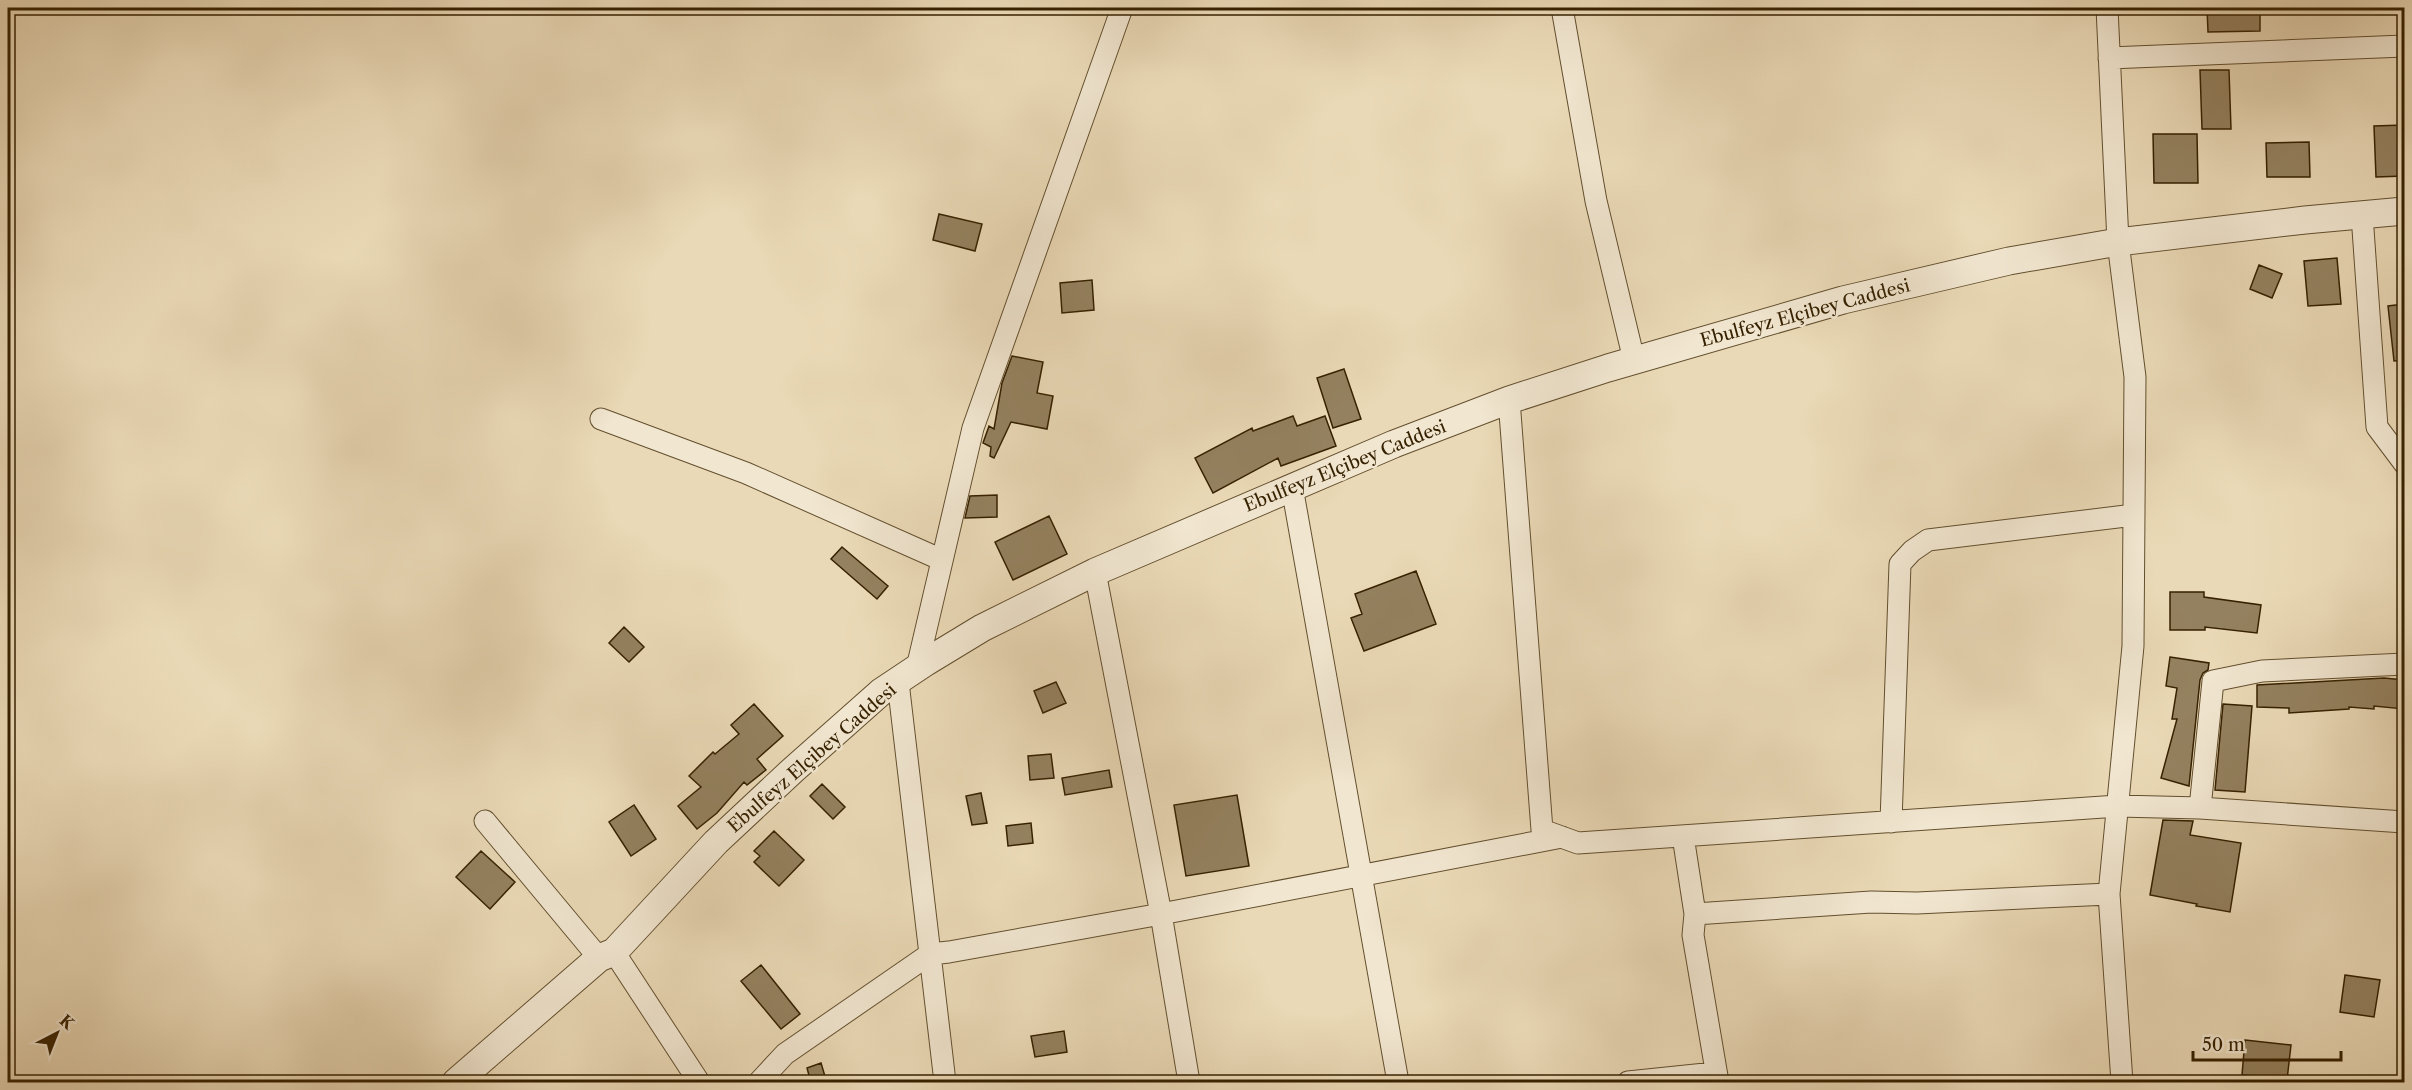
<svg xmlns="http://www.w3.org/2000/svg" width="2412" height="1090" font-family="'Libre Caslon Text',serif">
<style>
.building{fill:#94815f;stroke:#362100;stroke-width:1.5}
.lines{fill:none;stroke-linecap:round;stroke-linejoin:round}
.minor-casing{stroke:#634f2e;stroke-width:23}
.tertiary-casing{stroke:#634f2e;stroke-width:29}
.minor{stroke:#f1e6d0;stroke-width:21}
.tertiary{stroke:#f1e6d0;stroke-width:27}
.labels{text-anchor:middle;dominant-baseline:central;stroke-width:5;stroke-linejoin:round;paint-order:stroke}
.street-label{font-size:18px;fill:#362100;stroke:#f1e6d0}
</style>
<rect width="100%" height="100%" fill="#ead9b6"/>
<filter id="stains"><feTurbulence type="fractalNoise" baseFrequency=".00333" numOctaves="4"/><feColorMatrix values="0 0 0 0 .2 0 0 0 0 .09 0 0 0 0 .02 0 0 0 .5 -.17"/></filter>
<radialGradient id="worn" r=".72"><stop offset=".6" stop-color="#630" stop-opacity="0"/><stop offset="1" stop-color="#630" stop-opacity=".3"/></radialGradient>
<!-- building -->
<path class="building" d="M2207,8H2260V31L2208,32Z
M2200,70H2229L2231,129H2202Z
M2404,125V176L2376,177L2374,126Z
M2153,134H2197L2198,183H2154Z
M2309,142L2310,177H2267L2266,143Z
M939,214L982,224L975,251L933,240Z
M2337,258L2341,304L2308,306L2304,261Z
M2259,265L2282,274L2272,298L2250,289Z
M1092,280L1094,310L1062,313L1060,283Z
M2404,304V360L2394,361L2388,306Z
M1012,356L1043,362L1037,393L1053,396L1047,429L1011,422L994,458L990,456L991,447L983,443L989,426L994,429L1002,383Z
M1344,369L1361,419L1333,428L1317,378Z
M1293,416L1297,426L1325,416L1336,446L1281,466L1278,458L1213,493L1195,458L1252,428L1253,431Z
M997,495V517L965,518L970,496Z
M1049,516L1067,554L1013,580L995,542Z
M842,547L888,586L877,599L831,559Z
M1416,571L1436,624L1364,651L1351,618L1362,614L1355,594Z
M2170,592H2204V597L2261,605L2257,633L2205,627V630H2170Z
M624,627L644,647L629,662L609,643Z
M2170,657L2209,663L2208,670L2203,673L2200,680L2189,786L2161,778L2177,719H2172L2177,688L2166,686Z
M2384,678L2404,680V709L2374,706V709L2349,707V709L2289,713V708L2257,707V685Z
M1056,682L1066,703L1043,713L1034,691Z
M754,704L783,736L757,759L766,770L747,785L744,782L717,813L697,829L678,806L701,787L689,776L713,752L715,754L739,734L731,725Z
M2223,704L2252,706L2245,792L2215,790Z
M1051,754L1054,778L1030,780L1028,756Z
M1109,770L1112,787L1065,795L1062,778Z
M822,784L845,807L833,819L810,796Z
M981,793L987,823L972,825L966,796Z
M1237,795L1249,866L1186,876L1174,805Z
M634,805L656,839L631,856L609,822Z
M2163,820L2193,821L2190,835L2241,843L2230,912L2196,906L2197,904L2150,895Z
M1031,823L1033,843L1008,846L1006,826Z
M774,831L804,860L779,886L754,862L760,856L754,851Z
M481,851L515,882L490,909L456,877Z
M761,965L800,1014L781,1029L741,981Z
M2345,975L2380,980L2374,1017L2340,1012Z
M1064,1031L1067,1052L1035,1057L1031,1036Z
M2245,1040L2291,1045L2287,1080L2242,1075Z
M821,1063L827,1083H811L807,1068Z"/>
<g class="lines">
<!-- minor casing -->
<g class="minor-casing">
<path id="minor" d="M1562,8L1596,201L1634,360
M2107,8L2118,242L2135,377L2133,646L2109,894L2122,1082
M2109,58L2404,46
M2362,215L2377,427L2404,463
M1509,400L1542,830L1578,843L2118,806L2200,808L2213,681L2262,671L2404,664
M601,419L746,473L942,560
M1292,487L1398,1082
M1095,572L1161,914L1189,1082
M917,668L973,428L1122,8
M898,682L945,1082
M2200,808L2404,822
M485,821L599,958
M1891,822L1900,564L1912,551L1928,540L2134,515
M1683,836L1695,914L1693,935L1718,1082
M1695,914L1871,902L1917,903L2109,894
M614,952L699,1082
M759,1082L785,1054L930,954L949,952L1161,914L1562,837
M1628,1082L1715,1073"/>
</g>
<!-- tertiary casing -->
<g class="tertiary-casing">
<path id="tertiary" d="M456,1082L599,958L614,952L716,842L793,770L881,692L926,662L982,628L1095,572L1394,444L1509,400L1608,368L1843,300L2009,261L2118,242L2305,220L2404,211"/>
</g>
<!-- minor -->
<use href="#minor" class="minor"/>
<!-- tertiary -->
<use href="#tertiary" class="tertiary"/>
</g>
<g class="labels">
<!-- street labels -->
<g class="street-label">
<text transform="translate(1805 313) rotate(-15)">Ebulfeyz Elçibey Caddesi</text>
<text transform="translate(1345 466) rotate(-22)">Ebulfeyz Elçibey Caddesi</text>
<text transform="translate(812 758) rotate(-41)">Ebulfeyz Elçibey Caddesi</text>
</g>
</g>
<!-- margin -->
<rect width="2412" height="1090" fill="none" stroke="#ead9b6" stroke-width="30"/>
<rect x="9" y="9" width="2394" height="1072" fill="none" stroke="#362100" stroke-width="3"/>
<rect x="15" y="15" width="2382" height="1060" fill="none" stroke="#362100" stroke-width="1.5"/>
<!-- north arrow -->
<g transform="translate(57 1033) rotate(42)" stroke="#f1e6d0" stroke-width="4.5" paint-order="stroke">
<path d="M0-4.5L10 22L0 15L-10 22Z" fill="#362100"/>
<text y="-9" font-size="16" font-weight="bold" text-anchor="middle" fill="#362100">K</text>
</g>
<!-- scale -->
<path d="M2193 1051v9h148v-9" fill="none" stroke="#362100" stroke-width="3"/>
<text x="2202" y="1051" font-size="18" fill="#362100" stroke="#f1e6d0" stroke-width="4.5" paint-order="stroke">50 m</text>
<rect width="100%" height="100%" filter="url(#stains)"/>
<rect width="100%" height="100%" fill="url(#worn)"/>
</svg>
